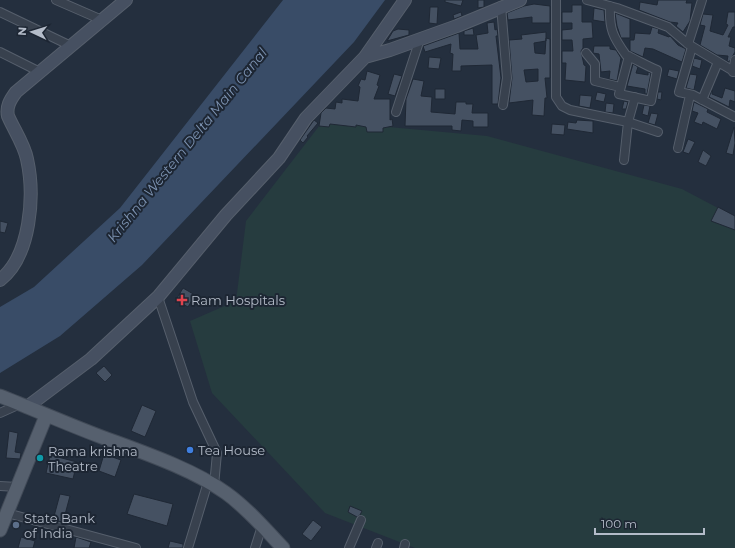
<svg xmlns="http://www.w3.org/2000/svg" width="735" height="548" font-family="Montserrat,sans-serif">
<style>
.green{fill:#263c3f}
.water{fill:#394c67}
.building{fill:#455162;stroke:#1f2835;fill-rule:evenodd}
.lines{fill:none;stroke-linecap:round;stroke-linejoin:round}
.street-casing{stroke:#565f6c;stroke-width:10}
.secondary-casing{stroke:#565f6c;stroke-width:14}
.primary-casing{stroke:#414a57;stroke-width:15}
.street{stroke:#38414e;stroke-width:8}
.secondary{stroke:#465061;stroke-width:12}
.primary{stroke:#56606e;stroke-width:13}
.health-dot{fill:#e0444e;stroke:#1d2633;stroke-width:1.5}
.shop-dot{fill:#3f7fe0;stroke:#1d2633;stroke-width:1.5}
.culture-dot{fill:#0f9aa8;stroke:#1d2633;stroke-width:1.5}
.service-dot{fill:#5c6f8a;stroke:#1d2633;stroke-width:1.5}
.labels{text-anchor:middle;dominant-baseline:central;stroke-width:4;stroke-linejoin:round;paint-order:stroke}
.poi-label{font-size:13px;fill:#b4bcc9;stroke:#1d2633;text-anchor:start}
.water-label{font-size:14px;font-style:italic;fill:#7c92b1;stroke:#1d2633}
</style>
<rect width="100%" height="100%" fill="#242f3e"/>
<!-- green -->
<path class="green" d="M323,121L487,136L682,189L735,217V548H415L325,513L212,393L190,321L236,301L246,221Z"/>
<!-- water -->
<path class="water" d="M283,0H385L354,42L142,265L60,336L0,373V307L34,287L120,208Z"/>
<!-- building -->
<path class="building" d="M445,0H463L461,6L445,2Z
M478,0H484V7L478,8Z
M658,0H687L686,3H692L690,21L683,32L676,26L678,23L670,22L639,10L640,2L657,5Z
M534,4L550,6V23H532V17L508,20L507,13L524,6Z
M572,5H582V22H592L593,38L583,39V48L581,51L584,65L586,66L585,82L565,80L566,63H562V51H573L572,40H562V30L572,29V23H562V12H572Z
M430,7H438L437,24L429,23Z
M594,8L604,10L605,22L593,20Z
M461,12L462,16L454,19L453,15Z
M728,12H735V27H733L728,37H731L729,46L735,48V52L729,62L727,61L728,56L717,55L700,45L705,26L700,25L703,14L713,15L710,31L723,35L728,25L726,24Z
M615,13L630,19V38H621L617,26Z
M494,22L495,30L497,29L498,36H496L501,78L498,104H492V65L461,66V71H452L453,54L450,53L451,44L425,52L423,46L459,33L460,49H478L476,35L488,33L487,23Z
M652,27L659,29L658,33L669,37L670,36L678,45L686,49L682,62L653,49L645,48L643,57L630,51V40H634L635,33L650,34Z
M473,28L474,35H464V31Z
M398,29L409,30V35L387,41L393,31Z
M546,32V41L534,43L535,53L545,54L546,38L550,39V78H545L547,98H545L544,116L532,115L533,100L509,103L512,78L509,40L522,39L521,35ZM538,69V81L526,82L524,70Z
M594,46H610V49L616,50L621,58L617,81L609,79L610,71L601,72L599,54L593,53Z
M429,57L441,58L439,69L428,68Z
M694,58L702,60L700,69L692,66Z
M633,64L638,67L636,73L648,75V72L651,73L647,94H645V89L627,86Z
M669,69L679,71L677,79L667,76Z
M367,71L380,75L377,85L379,86L374,99H390V120L392,119L393,126L383,128V132H367L366,127L356,125V127L330,124L329,127L319,126L321,113L326,108L335,109L336,102L342,103V99L358,101L360,87L358,86L361,79L365,80Z
M394,74L402,76L395,96L388,94Z
M690,74L697,75L694,90L686,88Z
M413,79L424,81L421,96L432,97L431,112L455,114L456,102H466V104H473L472,113H488V127H473V121L462,120L461,131L452,130V126H405L406,99Z
M725,88L735,91V102L730,100L729,107L709,97L712,90V94L722,98Z
M435,89H445V99H435Z
M597,92L606,94L604,102L595,100Z
M658,92H662L661,100L657,99Z
M580,95L592,96L590,108L579,106Z
M624,101L628,102L626,109H622Z
M694,102L708,109L707,112L721,119L717,129L703,122L702,125L694,122L698,113L692,111Z
M606,103L614,104L613,113L605,112Z
M644,105L650,106L648,116L642,114Z
M651,113L658,114L655,125L648,123Z
M314,120L318,123L307,136L308,137L303,143L300,140Z
M577,120L593,121V133L567,129L568,122L576,123Z
M552,124L565,125L564,135L551,134Z
M734,127L735,143L733,155L726,153Z
M688,139L695,142L689,154L683,152Z
M703,150L711,156L706,166L698,162Z
M718,207L735,216V230L711,221Z
M0,221L8,223L5,233L0,232Z
M183,288L195,295L188,307L176,300Z
M104,366L112,375L105,382L96,373Z
M142,405L156,411L145,437L131,431Z
M9,431L18,433L15,452L21,453L20,459L6,458Z
M104,454L121,460L115,477L99,471Z
M50,455L77,462L73,479L46,473Z
M60,494L70,496L63,522L53,520Z
M134,494L173,504L167,526L127,514Z
M350,506L362,511L360,515L357,517L348,512Z
M313,520L322,527L311,541L302,534Z
M21,537L35,541L33,548H18Z
M76,537L91,542L89,548H74Z
M170,541L183,544V548H168Z"/>
<g class="lines">
<!-- street casing -->
<g class="street-casing">
<path id="street" d="M56,0L102,20
M556,0V97L562,106L570,110L628,122L658,132
M587,0L617,8L668,27L688,44L735,72
M501,6L507,78L503,105
M610,6C609,29 613,37 626,55C637,60 647,66 657,70L651,101L619,94L629,56
M0,12L71,46
M688,44L702,0
M692,47L679,92L693,95L735,117
M0,52L40,72
M586,53L595,64V81L620,87
M733,72L735,60
M702,100L718,62
M396,112L420,39
M678,148L690,95
M624,160L628,122L635,97
M158,297L193,402L217,453L214,486
M0,413L20,404
M0,486L17,487
M7,513L136,548
M188,548L208,482
M255,548L262,526
M349,548L361,520
M376,548L378,543
M404,548L405,544"/>
</g>
<!-- secondary casing -->
<g class="secondary-casing">
<path id="secondary" d="M365,57L390,50L457,26L520,0
M0,280C31,256 35,195 27,159C24,144 14,130 8,116C6,107 10,100 16,92L126,0
M27,407L91,359L158,297L226,215L279,158L306,118L365,57L405,0"/>
</g>
<!-- primary casing -->
<g class="primary-casing">
<path id="primary" d="M0,396C33,409 65,423 99,436C139,451 191,468 226,493C247,508 265,529 283,548
M0,530L46,416"/>
</g>
<!-- street -->
<use href="#street" class="street"/>
<!-- secondary -->
<use href="#secondary" class="secondary"/>
<!-- primary -->
<use href="#primary" class="primary"/>
</g>
<!-- markers -->
<path class="health-dot" d="M180 294h4v4h4v4h-4v4h-4v-4h-4v-4h4z"/>
<circle class="shop-dot" cx="190" cy="450" r="4"/>
<circle class="culture-dot" cx="40" cy="458" r="4"/>
<circle class="service-dot" cx="16" cy="525" r="4"/>
<g class="labels">
<!-- poi labels -->
<g class="poi-label">
<text x="191" y="300">Ram Hospitals</text>
<text x="198" y="450">Tea House</text>
<text x="48" y="451">Rama krishna<tspan x="48" dy="15">Theatre</tspan></text>
<text x="24" y="518">State Bank<tspan x="24" dy="15">of India</tspan></text>
</g>
<!-- water labels -->
<g class="water-label">
<text transform="translate(187 145) rotate(-51)">Krishna Western Delta Main Canal</text>
</g>
</g>
<!-- north arrow -->
<g transform="translate(32 32) rotate(274)" stroke="#1d2633" stroke-width="3" paint-order="stroke">
<path d="M0-3L7 15L0 10L-7 15Z" fill="#b4bcc9"/>
<text y="-6" font-size="11" font-weight="bold" text-anchor="middle" fill="#b4bcc9">N</text>
</g>
<!-- scale -->
<path d="M595 528v6h109v-6" fill="none" stroke="#b4bcc9" stroke-width="2"/>
<text x="601" y="528" font-size="12" fill="#b4bcc9" stroke="#1d2633" stroke-width="3" paint-order="stroke">100 m</text>
</svg>
